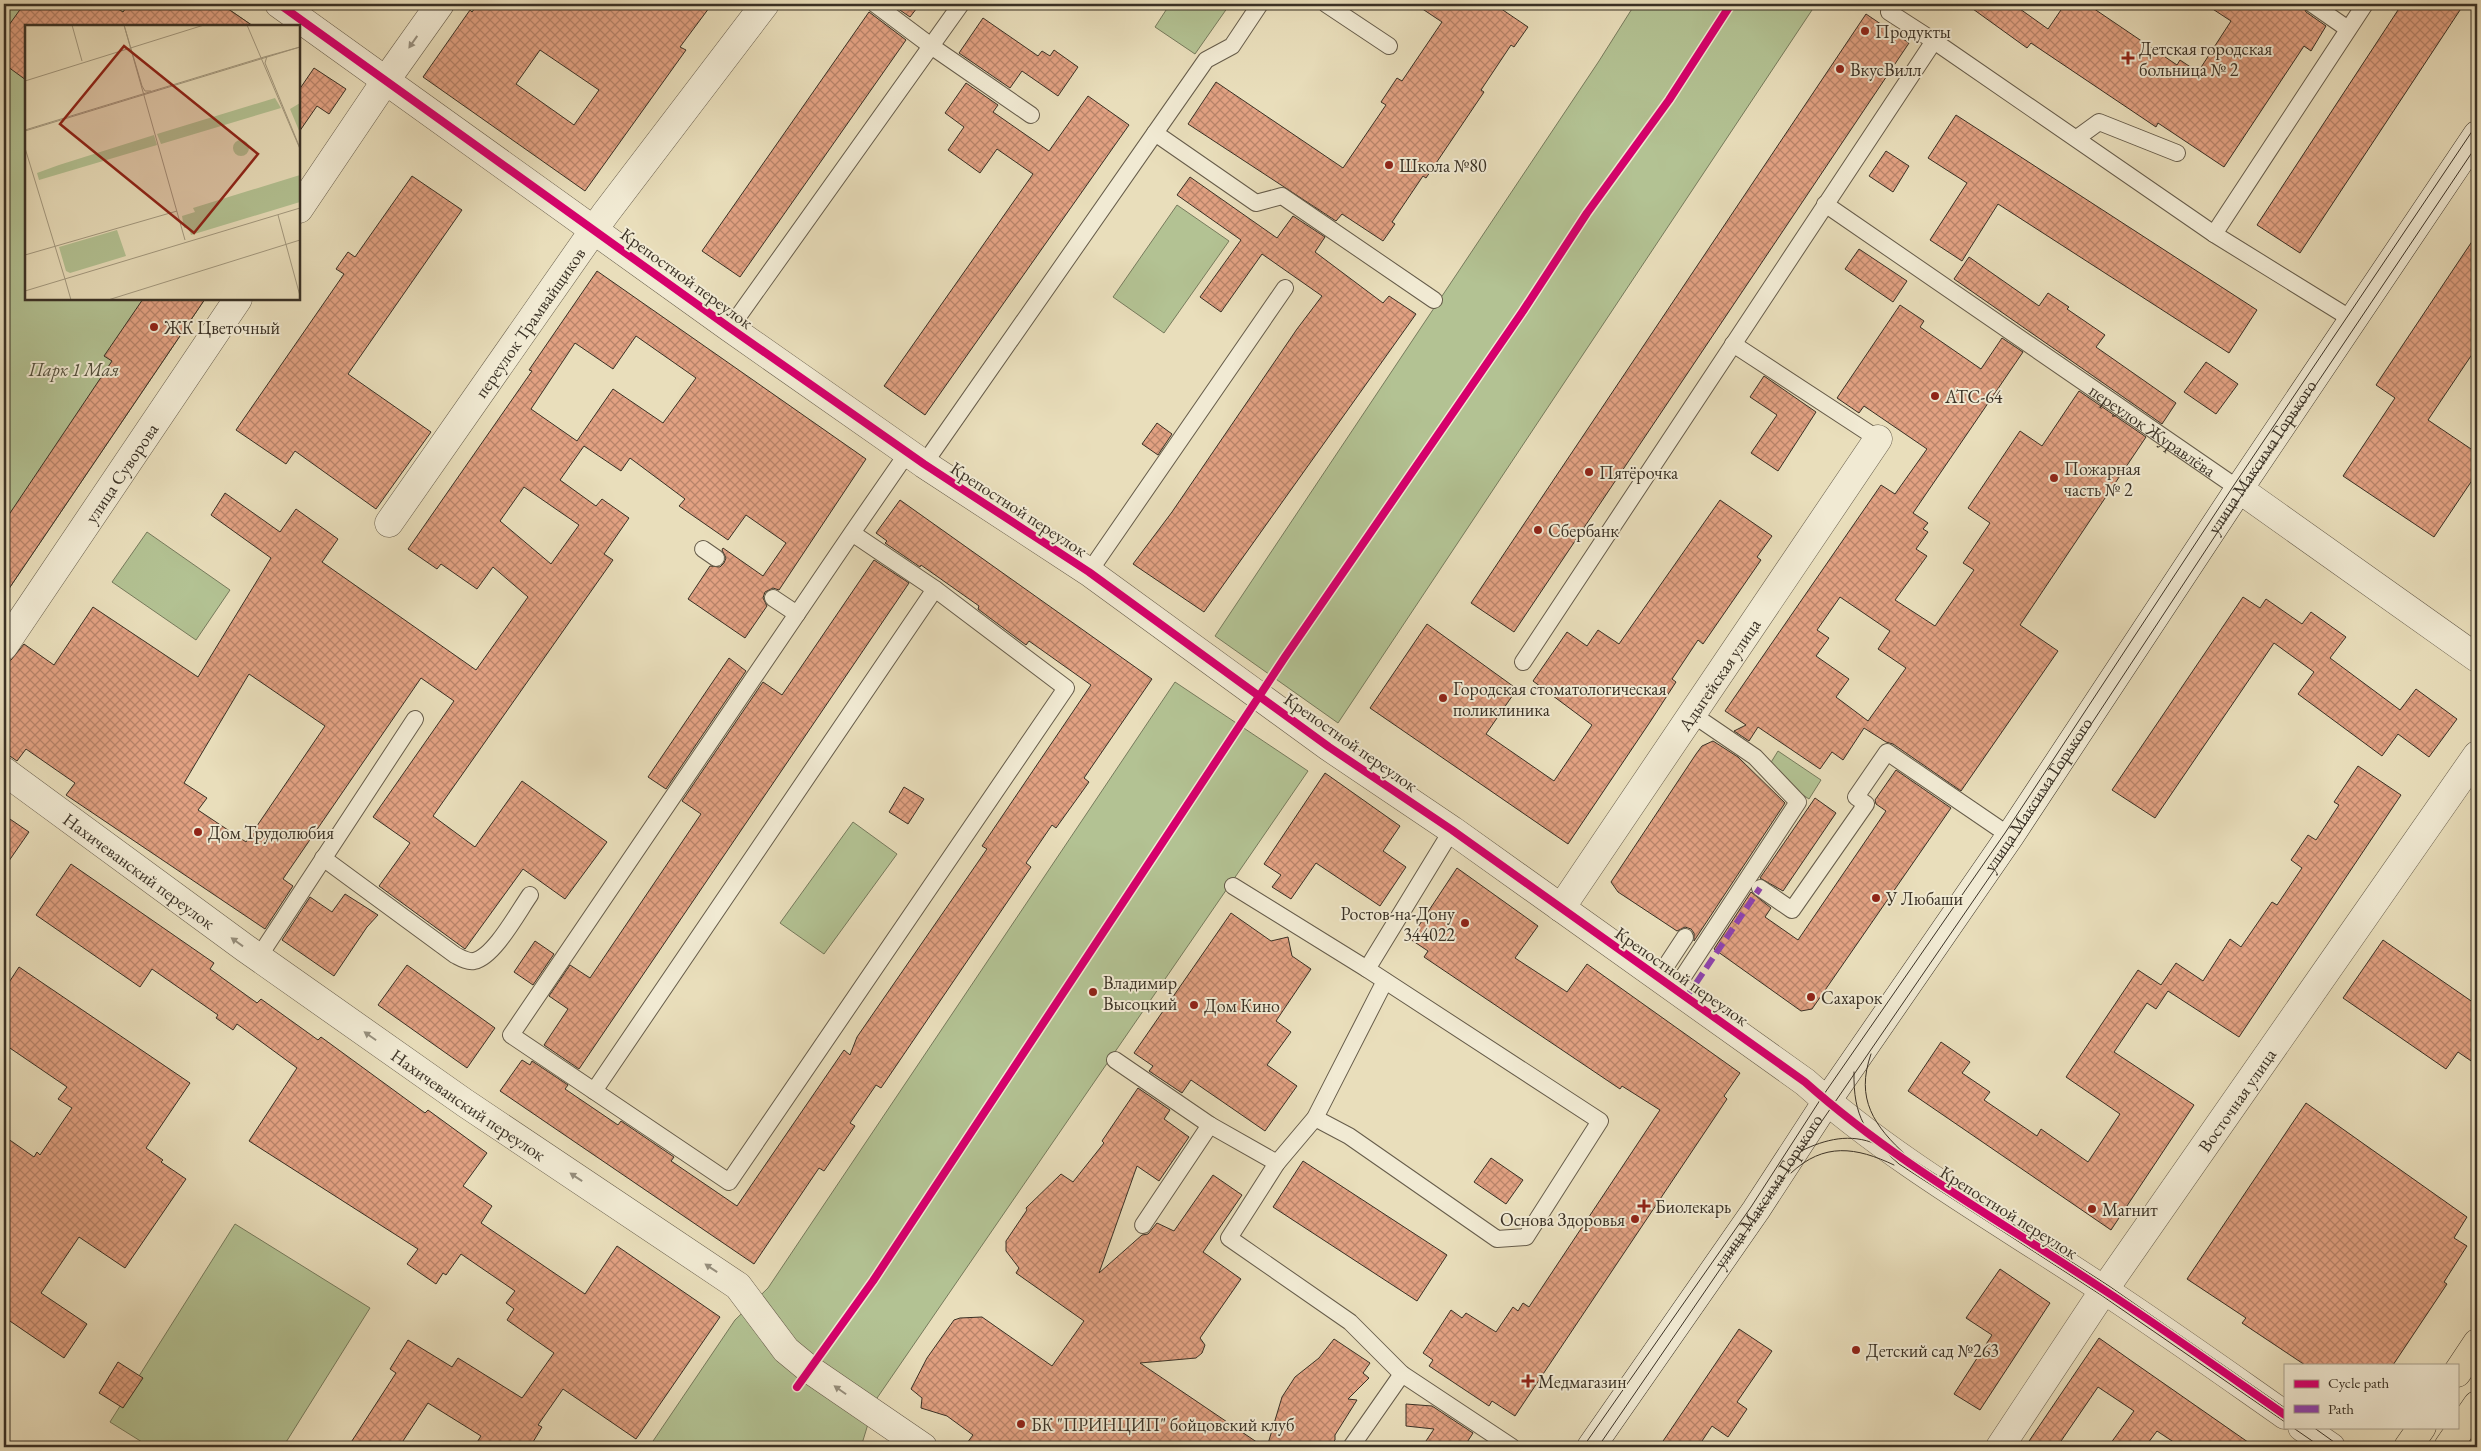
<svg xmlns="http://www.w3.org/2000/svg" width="2481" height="1451" font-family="'EB Garamond',serif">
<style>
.green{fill:#b3c293;stroke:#767a5c}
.building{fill:url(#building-cross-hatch);stroke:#3a3125;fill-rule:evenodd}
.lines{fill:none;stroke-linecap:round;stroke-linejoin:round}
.service-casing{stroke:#665c4a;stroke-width:18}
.minor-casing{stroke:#665c4a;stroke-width:29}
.tertiary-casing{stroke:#665c4a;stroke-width:29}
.secondary-casing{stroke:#3a3125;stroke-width:29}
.primary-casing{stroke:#3a3125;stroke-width:29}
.service{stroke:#f1ead3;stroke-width:16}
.minor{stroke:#f1ead3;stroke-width:28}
.tertiary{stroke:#f1ead3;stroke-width:28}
.secondary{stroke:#f1ead3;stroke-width:28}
.primary{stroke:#e9debb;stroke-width:28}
.tram{stroke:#3a3125;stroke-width:1}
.quiet{stroke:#8e44ad;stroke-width:6;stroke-dasharray:12 6;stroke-linecap:butt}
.cycleway-casing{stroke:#f1ead3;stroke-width:11}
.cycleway{stroke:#d6006c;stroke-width:8}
.oneway{fill:#968e7c}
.poi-dot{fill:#8f2418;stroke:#f1ead3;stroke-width:2}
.labels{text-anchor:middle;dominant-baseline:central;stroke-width:4;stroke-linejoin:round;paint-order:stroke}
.poi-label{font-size:18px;fill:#3a3125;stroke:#f1ead3;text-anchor:start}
.street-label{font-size:18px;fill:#3a3125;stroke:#f1ead3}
.park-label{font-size:18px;font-style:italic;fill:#524e3b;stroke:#f1ead3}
.inset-road{fill:none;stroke:#a3997f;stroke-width:1}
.view{fill:#8f2418;fill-opacity:0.15;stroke:#8f2418;stroke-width:2.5}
.inset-edge{fill:none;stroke:#3a3125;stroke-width:2.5}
</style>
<defs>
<pattern id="building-cross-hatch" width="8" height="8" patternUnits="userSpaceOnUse" patternTransform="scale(1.25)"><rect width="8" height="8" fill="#e2a182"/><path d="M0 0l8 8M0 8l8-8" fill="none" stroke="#b8846a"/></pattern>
</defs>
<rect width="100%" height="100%" fill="#e9debb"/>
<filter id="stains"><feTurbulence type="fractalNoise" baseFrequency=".004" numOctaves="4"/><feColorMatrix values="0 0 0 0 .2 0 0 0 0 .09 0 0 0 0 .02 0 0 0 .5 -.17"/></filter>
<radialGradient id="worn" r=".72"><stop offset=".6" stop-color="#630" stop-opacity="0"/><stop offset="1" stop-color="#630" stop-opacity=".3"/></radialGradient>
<!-- green -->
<path class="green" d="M4,4H110L123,12L129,4H221L253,26H26V299H205L4,596Z
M1170,4H1230L1195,54L1155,27Z
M1635,4H1816L1338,723L1215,636L1599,61Z
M1177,205L1229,241L1164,333L1113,297Z
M147,532L230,590L196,640L112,582Z
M1175,682L1308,771L875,1401L861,1447H649L735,1320L768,1288Z
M1778,751L1821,780L1809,799L1788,785L1770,764Z
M853,822L897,854L824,954L780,923Z
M235,1224L370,1308L283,1447H150L110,1422Z"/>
<!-- building -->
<path class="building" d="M24,4H110L123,12L129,4H221L253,26H26V80L4,64V32Z
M478,4H712L680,47L686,50L585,191L423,77L470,10L472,12ZM540,50L599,90L574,125L516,84Z
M891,4H920L910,17Z
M1415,4H1494L1528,27L1514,47L1511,45L1481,90L1484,92L1426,178L1423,176L1392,222L1395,224L1383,241L1342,214L1336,221L1188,124L1216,82L1343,168L1386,105L1381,102L1397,78L1402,81L1442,22Z
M1966,4H2013L2048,29L2065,4H2087L2177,65L2180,60L2198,72L2231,21L2205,4H2302L2306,12L2326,26L2311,51L2304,46L2224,167L2158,123L2156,127L2031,43L2027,48Z
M2402,4H2464L2300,253L2257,225Z
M869,12L906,40L740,277L702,251Z
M1866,14L1909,43L1514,632L1471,603Z
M983,18L1038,56L1042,51L1050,56L1054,50L1078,67L1058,96L1022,71L1010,88L959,53Z
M314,68L346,89L329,114L317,106L299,132V90Z
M966,83L998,105L993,112L1049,151L1088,96L1129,125L925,415L884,386L1033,174L997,149L980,173L948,150L964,127L945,113Z
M1956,115L2257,310L2229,353L1998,204L1962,261L1930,240L1967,183L1928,158Z
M1886,151L1909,166L1893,192L1869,176Z
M412,176L462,210L348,374L431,432L376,509L295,451L286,464L236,430L344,274L336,269L348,252L355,257Z
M1190,177L1277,238L1293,216L1325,237L1315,252L1383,303L1389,296L1416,314L1204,612L1133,564L1172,512L1297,329L1322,296L1262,254L1221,312L1200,297L1241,240L1177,195Z
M2477,234V347L2428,420L2477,453V473L2434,537L2343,476L2395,398L2376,385Z
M1859,249L1907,281L1893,302L1845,269Z
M1969,257L2039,306L2048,293L2069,307L2067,309L2105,335L2096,347L2176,403L2162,424L1954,279Z
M597,271L866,459L779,590L773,588L765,592L763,598L767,606L745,638L688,599L710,566L720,567L724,563L726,558L722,550L723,548L763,576L786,543L746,515L728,540L679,506L685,499L630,458L621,471L584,446L560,480L596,506L602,499L629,518L604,554L613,560L433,816L475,847L522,781L607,842L565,899L523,869L465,949L379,886L410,843L373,817L454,701L421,678L283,879L293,886L265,929L66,795L75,783L26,749L17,761L4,752V661L11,660L24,644L54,665L93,607L198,677L271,558L211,515L225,493L280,532L296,509L338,539L322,562L476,670L528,597L493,567L477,589L441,564L437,569L408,549L532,371L529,370ZM636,336L696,378L663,423L613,389L577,441L531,409L575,343L613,369ZM524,487L579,525L551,564L500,521ZM249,674L325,726L246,842L198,810L207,798L184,783Z
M143,299H205L4,596V522L112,361L104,356Z
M1900,305L1924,321L1920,327L1981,369L2002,338L2023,352L1913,513L1928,523L1923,529L1928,532L1916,549L1927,556L1895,600L1935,626L1974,570L1963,563L1990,523L1968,508L2020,431L2042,446L2079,391L2146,437L2020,625L2058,651L1961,791L1893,744L1886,742L1864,728L1843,760L1832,752L1820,769L1758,727L1749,741L1734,731L1746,725L1725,711L1881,485L1895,494L1927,449L1864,406L1859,413L1837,398ZM1840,597L1890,631L1878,649L1906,668L1868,721L1836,697L1849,679L1816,656L1829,638L1817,630Z
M2206,362L2238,384L2216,414L2184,392Z
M1764,376L1816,412L1778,471L1751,453L1777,415L1750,397Z
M1157,423L1172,434L1158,455L1142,444Z
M900,500L1152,679L1084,778L1089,782L1056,828L1052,825L1026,863L1031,867L881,1088L876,1085L850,1123L855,1126L824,1171L819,1168L754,1264L500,1091L522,1060L530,1065L532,1061L568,1085L565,1089L618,1125L621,1121L674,1157L671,1161L737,1206L844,1050L850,1055L857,1037L987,849L982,846L1091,685L1029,641L1026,645L978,609L979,606L921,565L920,567L885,543L887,541L876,533Z
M1720,500L1772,536L1757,557L1761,560L1703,644L1698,640L1672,679L1676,682L1650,722L1568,844L1370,708L1427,624L1517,689L1486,734L1554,781L1592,725L1533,681L1567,632L1587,646L1598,630L1619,644Z
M874,560L909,583L579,1069L544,1045L568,1009L549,996L570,965L590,978L701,814L682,801L763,682L782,695Z
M2243,597L2260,608L2266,599L2302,624L2311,612L2346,637L2330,658L2400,710L2416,689L2457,719L2429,757L2398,734L2382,756L2298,694L2314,672L2274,643L2155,818L2112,790Z
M729,658L746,671L666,789L648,777Z
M1713,741L1738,757L1785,803L1694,941V933L1691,929L1685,927L1677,931L1618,892L1611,882L1696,754L1702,746Z
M2358,766L2401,795L2239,1037L2168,991L2156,1009L2147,1003L2114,1052L2194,1105L2111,1230L1908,1091L1941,1042L1970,1062L1962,1073L1990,1092L1984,1100L2037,1136L2041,1129L2088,1162L2120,1114L2066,1077L2138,970L2161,985L2176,963L2203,981L2230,939L2241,947L2272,902L2277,905L2302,868L2291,860L2308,835L2316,840L2339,805L2334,802Z
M1896,770L1951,808L1812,1009L1801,1011L1714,949L1751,892L1771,908L1765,917L1798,940L1886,811L1876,804L1875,800Z
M1325,773L1400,826L1383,851L1406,867L1380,906L1316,863L1291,899L1272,887L1281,875L1264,864Z
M904,787L924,799L908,824L889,812Z
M1815,798L1836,813L1783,891L1760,878Z
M4,815L29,832L4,868Z
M71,864L214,963L210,969L257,1003L261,999L318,1040L321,1037L425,1113L428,1110L487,1153L463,1186L492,1206L481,1223L585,1294L617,1246L720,1317L636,1439L563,1389L538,1425L542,1427L530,1447H474L481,1436L428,1403L399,1447H348L396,1373L390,1369L408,1340L452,1367L458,1358L522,1398L554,1353L507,1320L514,1309L506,1303L515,1291L461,1254L446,1275L443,1273L436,1284L407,1264L418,1249L249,1141L297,1068L237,1024L233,1030L216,1018L218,1015L152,969L140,987L36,915Z
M1457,868L1538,926L1515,958L1567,992L1587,964L1740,1073L1724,1096L1727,1099L1515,1416L1492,1401L1489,1406L1429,1366L1433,1360L1423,1353L1451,1310L1462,1318L1466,1313L1496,1332L1513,1307L1518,1311L1523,1303L1529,1307L1660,1110L1622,1086L1620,1089L1424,957L1428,951L1410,939Z
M345,894L378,915L367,927L334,976L282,940L310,897L332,912Z
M1231,913L1271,941L1288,937L1292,956L1311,969L1276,1021L1291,1032L1267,1065L1297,1086L1265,1131L1191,1080L1182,1093L1149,1071L1153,1066L1134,1053Z
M2383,940L2477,1005V1065L2458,1052L2446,1069L2343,998Z
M535,941L554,954L533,985L514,972Z
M407,965L495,1028L467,1068L378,1005Z
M19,967L190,1083L146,1148L163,1160L161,1162L186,1179L125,1268L79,1237L41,1293L87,1324L64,1358L4,1317V1136L34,1157L37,1152L40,1155L72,1108L58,1099L67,1087L4,1044V990Z
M1138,1088L1170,1110L1164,1119L1189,1137L1159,1181L1137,1166L1099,1273L1142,1235L1148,1234L1157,1223L1174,1231L1213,1175L1242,1195L1203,1252L1241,1279L1200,1338L1205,1345L1202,1353L1196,1358L1140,1363L1264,1447H964L973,1435L947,1416L921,1408L922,1398L911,1389L927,1358L954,1320L960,1318L982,1317L1052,1366L1084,1321L1016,1273L1019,1268L1006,1251V1241L1027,1210L1026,1208L1061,1174L1073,1182L1104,1143L1102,1141Z
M2306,1103L2467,1217L2454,1238L2467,1246L2444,1282L2447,1284L2393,1365H2305L2242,1323L2246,1318L2187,1279Z
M1491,1158L1523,1180L1506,1204L1474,1182Z
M1303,1161L1447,1255L1417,1301L1273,1207Z
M2000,1269L2050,1303L1980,1410L1954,1394L1992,1335L1966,1318Z
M1739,1329L1772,1351L1737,1402L1747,1409L1728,1437L1712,1426L1698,1447H1659Z
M2099,1338L2133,1362L2255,1447H2181L2157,1431L2145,1447H2108L2134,1411L2098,1387L2057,1447H2025Z
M1334,1339L1370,1363L1363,1373L1369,1378L1348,1399L1357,1400L1335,1435V1440L1328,1447H1267L1282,1397L1295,1377L1319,1358Z
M118,1362L143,1378L123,1408L99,1393Z
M1406,1404L1432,1406L1473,1433L1464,1447H1422L1434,1429L1406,1426Z"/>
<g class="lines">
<!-- service casing -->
<g class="service-casing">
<g id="service">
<path d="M875,4L931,46L1031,115"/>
<path d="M1260,4L1232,46L1206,60L1155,133L1256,203L1282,196L1434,300"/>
<path d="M1326,4L1389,46"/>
<path d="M2312,4L2348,29"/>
<path d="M1934,41L2214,234L2353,320"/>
<path d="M2077,138L2099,122L2177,153"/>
<path id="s1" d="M1825,204L2239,489"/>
<path d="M2214,234L2365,4"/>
<path d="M730,328L961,4"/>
<path d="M1733,344L1878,439"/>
<path d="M924,464L1155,133"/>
<path d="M852,533L935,589L1066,688L729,1182L511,1035L852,533L908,452"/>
<path d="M703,549L716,558"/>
<path d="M1089,572L1285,288"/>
<path d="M773,598L797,614"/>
<path d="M1523,662L1934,41L1889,12L1894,4"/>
<path d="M323,858L455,955C461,958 467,962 474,961C494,957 518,912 530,895"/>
<path d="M1233,886L1367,969L1600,1121L1526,1237L1497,1239L1349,1136L1315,1118"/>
<path d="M1760,888L1792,910L1866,804L1856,797L1887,752L2010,836"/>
<path d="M258,958L415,719"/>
<path d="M1367,969L1452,830"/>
<path d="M1658,978L1685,937"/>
<path d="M1385,981L1315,1118L1277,1163L1229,1238L1350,1322L1402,1374L1512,1447"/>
<path d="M1675,989L1798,802L1755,757L1692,714"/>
<path d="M1115,1060L1210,1125L1277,1163"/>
<path d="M594,1091L935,589"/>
<path d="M1143,1225L1210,1125"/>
<path d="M1351,1447L1402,1374"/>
</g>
</g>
<!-- minor casing -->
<g class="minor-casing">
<g id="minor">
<path d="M299,209L386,80"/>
<path d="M2239,489L2477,658"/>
<path id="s2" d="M389,523L605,214L765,4"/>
<path id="s3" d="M4,646L238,299"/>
<path id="s4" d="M4,771L245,948L465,1103L738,1286L786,1350L809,1369L923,1447"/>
<path id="s5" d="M1561,908L1878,439"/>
<path id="s6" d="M2000,1447L2104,1290L2477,755"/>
</g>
</g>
<!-- tertiary casing -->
<g class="tertiary-casing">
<path id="tertiary" d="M279,4L730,328L924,464L1089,572L1329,747L1452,830L1805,1082C1896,1163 2002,1222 2104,1290C2165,1330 2225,1373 2285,1415
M386,80L440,4
M2302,1427L2331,1447"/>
</g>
<!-- secondary casing -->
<g class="secondary-casing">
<g id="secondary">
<path id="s7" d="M1591,1447L1756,1210L1827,1101L2010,836L2239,489L2477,135"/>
</g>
</g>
<!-- primary casing -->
<g class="primary-casing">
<path id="primary" d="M2457,1373L2477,1343
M2408,1447L2422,1427
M2448,1447L2477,1405"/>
</g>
<!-- service -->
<use href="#service" class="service"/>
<!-- minor -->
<use href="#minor" class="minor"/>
<!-- tertiary -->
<use href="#tertiary" class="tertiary"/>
<!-- secondary -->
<use href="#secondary" class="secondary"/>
<!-- primary -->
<use href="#primary" class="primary"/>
<!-- tram -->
<path class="tram" d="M1871,1054C1855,1099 1874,1126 1907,1156L2109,1286L2285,1408
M1854,1072C1853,1117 1866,1135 1899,1164L2101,1295L2285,1422
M1801,1151C1826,1139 1850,1133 1876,1144
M1791,1173C1824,1142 1856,1147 1894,1165
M2292,1427L2321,1447
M2313,1427L2341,1447
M1583,1447L1751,1207L1822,1097L2005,833L2234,485L2477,124
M1598,1447L2015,840L2244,492L2477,145"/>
<!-- quiet -->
<path class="quiet" d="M1686,998L1760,888"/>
<!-- cycleway casing -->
<g class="cycleway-casing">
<path id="cycleway" d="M279,4L730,328L924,464L1089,572L1329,747L1452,830L1805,1082C1896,1163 2002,1222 2104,1290C2165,1330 2225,1373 2285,1415
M797,1387L873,1281L1285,657L1523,311L1587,213L1669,100L1731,4"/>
</g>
<!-- cycleway -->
<use href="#cycleway" class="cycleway"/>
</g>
<!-- one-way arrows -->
<defs><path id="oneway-solid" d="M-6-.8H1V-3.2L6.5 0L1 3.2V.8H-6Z" transform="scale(1.25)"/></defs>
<g class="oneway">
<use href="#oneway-solid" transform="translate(413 42) rotate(125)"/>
<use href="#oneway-solid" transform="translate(237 942) rotate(-144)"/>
<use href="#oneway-solid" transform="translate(370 1036) rotate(-145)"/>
<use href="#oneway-solid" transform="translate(576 1177) rotate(-146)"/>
<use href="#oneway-solid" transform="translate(711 1268) rotate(-146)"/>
<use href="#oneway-solid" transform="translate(840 1390) rotate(-145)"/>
</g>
<!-- markers -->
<g class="poi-dot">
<circle cx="1865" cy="31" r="5"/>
<path d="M2125.5 50.5h5v5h5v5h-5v5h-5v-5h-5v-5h5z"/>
<circle cx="1840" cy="69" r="5"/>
<circle cx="1389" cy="165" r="5"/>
<circle cx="154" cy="327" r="5"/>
<circle cx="1935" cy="396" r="5"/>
<circle cx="1589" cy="472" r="5"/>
<circle cx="2054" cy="478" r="5"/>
<circle cx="1538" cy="530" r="5"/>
<circle cx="1443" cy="698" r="5"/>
<circle cx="198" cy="832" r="5"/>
<circle cx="1876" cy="898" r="5"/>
<circle cx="1465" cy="923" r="5"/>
<circle cx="1093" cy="992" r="5"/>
<circle cx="1811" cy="997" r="5"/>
<circle cx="1194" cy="1005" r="5"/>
<path d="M1641.5 1198.5h5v5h5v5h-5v5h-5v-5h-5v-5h5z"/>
<circle cx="2092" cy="1209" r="5"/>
<circle cx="1635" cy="1219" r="5"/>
<circle cx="1856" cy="1350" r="5"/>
<path d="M1525.5 1373.5h5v5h5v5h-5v5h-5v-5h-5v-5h5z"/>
<circle cx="1021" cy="1424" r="5"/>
</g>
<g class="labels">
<!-- poi labels -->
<g class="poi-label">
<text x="1875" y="31">Продукты</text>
<text x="2139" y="48">Детская городская<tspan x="2139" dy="21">больница № 2</tspan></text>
<text x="1850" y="69">ВкусВилл</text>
<text x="1399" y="165">Школа №80</text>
<text x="164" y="327">ЖК Цветочный</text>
<text x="1945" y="396">АТС-64</text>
<text x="2064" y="468">Пожарная<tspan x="2064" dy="21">часть № 2</tspan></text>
<text x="1599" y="472">Пятёрочка</text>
<text x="1548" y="530">Сбербанк</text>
<text x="1453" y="688">Городская стоматологическая<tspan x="1453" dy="21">поликлиника</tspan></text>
<text x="208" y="832">Дом Трудолюбия</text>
<text x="1886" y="898">У Любаши</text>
<text x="1455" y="913" text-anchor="end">Ростов-на-Дону<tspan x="1455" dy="21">344022</tspan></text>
<text x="1103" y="982">Владимир<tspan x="1103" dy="21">Высоцкий</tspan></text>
<text x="1821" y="997">Сахарок</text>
<text x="1204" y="1005">Дом Кино</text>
<text x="1655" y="1206">Биолекарь</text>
<text x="2102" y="1209">Магнит</text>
<text x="1625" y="1219" text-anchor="end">Основа Здоровья</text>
<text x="1866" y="1350">Детский сад №263</text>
<text x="1538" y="1381">Медмагазин</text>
<text x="1031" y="1424">БК "ПРИНЦИП" бойцовский клуб</text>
</g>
<!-- street labels -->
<g class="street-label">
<text transform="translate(687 278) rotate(36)">Крепостной переулок</text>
<text stroke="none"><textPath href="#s2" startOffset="245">переулок Трамвайщиков</textPath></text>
<text stroke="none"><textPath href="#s1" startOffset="398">переулок Журавлёва</textPath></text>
<text stroke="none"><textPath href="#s7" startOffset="1196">улица Максима Горького</textPath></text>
<text stroke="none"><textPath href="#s3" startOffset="209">улица Суворова</textPath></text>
<text transform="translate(1019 509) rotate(33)">Крепостной переулок</text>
<text stroke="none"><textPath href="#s5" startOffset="282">Адыгейская улица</textPath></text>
<text transform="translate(1351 742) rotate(35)">Крепостной переулок</text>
<text stroke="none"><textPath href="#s7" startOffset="791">улица Максима Горького</textPath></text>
<text stroke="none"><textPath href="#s4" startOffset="168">Нахичеванский переулок</textPath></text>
<text transform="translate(1682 976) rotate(35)">Крепостной переулок</text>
<text stroke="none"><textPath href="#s6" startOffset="420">Восточная улица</textPath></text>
<text stroke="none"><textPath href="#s4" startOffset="572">Нахичеванский переулок</textPath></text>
<text stroke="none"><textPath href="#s7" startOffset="311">улица Максима Горького</textPath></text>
<text transform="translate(2009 1212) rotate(32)">Крепостной переулок</text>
</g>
<!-- park labels -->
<g class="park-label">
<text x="74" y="369">Парк 1 Мая</text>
</g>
</g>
<!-- overview -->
<g transform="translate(25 25)">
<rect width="275" height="275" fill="#e9debb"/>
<path d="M250,73L256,83L136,119L132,109ZM275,78V108L265,84ZM129,110L132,120L14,155L12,148L34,140ZM208 123a8 8 0 1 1 16 0a8 8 0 1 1-16 0ZM275,150V177L166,210L163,202L159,203L157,191L170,187L168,183ZM92,205L101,231L45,248L41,246L34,222Z" fill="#b3c293"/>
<path class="inset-road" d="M47,0L57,36M99,0L160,215M99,0L117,61L120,66H126M222,0L275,124M242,31L240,38L275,123M239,32L275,22M0,56L179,0M0,105L239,32M0,106L275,22M0,123L40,254M253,190L275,271M0,230L152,186M40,254L46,275M0,266L275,183M83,275L275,215"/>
<path class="view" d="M99,21L233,129L169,208L35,99Z"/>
<rect width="275" height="275" class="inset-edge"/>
</g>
<!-- margin -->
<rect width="2481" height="1451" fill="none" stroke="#e9debb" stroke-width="20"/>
<rect x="5" y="5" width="2471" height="1441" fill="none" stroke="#3a3125" stroke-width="2.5"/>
<rect x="10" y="10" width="2461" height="1431" fill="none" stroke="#3a3125"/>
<!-- legend -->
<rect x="2284" y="1364" width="175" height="65" fill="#f1ead3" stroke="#a8a08d"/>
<rect x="2294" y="1380" width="25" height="8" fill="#d6006c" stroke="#a8a08d"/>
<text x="2328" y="1388" font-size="15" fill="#3a3125">Cycle path</text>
<rect x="2294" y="1405" width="25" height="8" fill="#8e44ad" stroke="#a8a08d"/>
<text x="2328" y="1414" font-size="15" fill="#3a3125">Path</text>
<rect width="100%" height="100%" filter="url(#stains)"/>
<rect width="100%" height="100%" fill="url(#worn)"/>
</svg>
